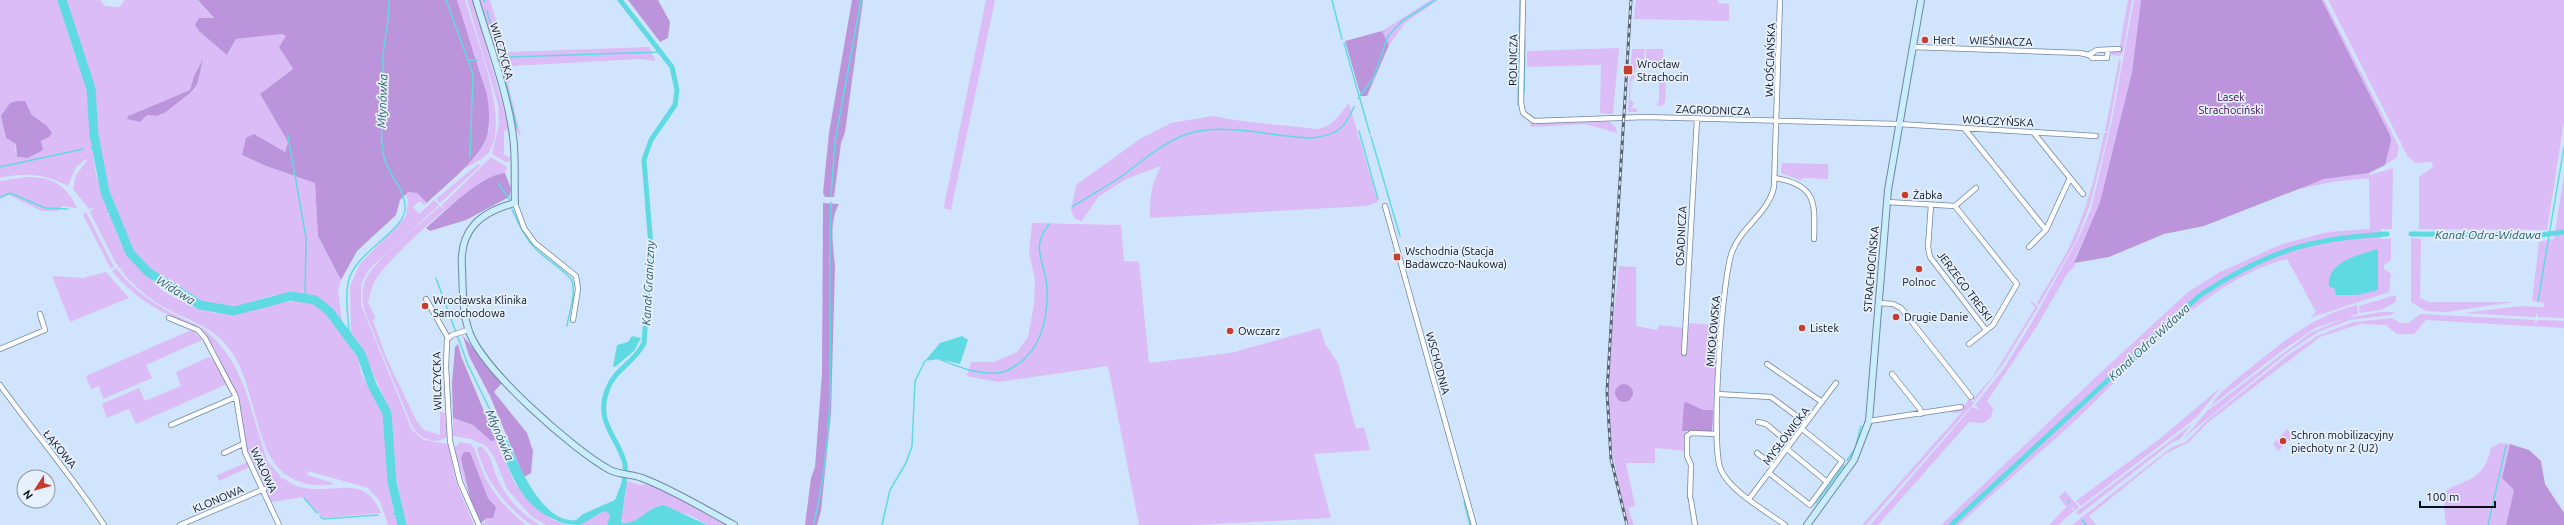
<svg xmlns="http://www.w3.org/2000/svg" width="2564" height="525" font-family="Ubuntu,sans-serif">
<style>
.green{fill:#dcbcf6;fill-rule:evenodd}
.forest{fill:#bb94db}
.water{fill:#60dae2}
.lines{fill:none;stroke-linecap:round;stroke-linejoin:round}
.stream{stroke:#60dae2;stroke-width:1.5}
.canal{stroke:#60dae2;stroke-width:5}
.river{stroke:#60dae2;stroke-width:9}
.street-casing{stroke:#7186a3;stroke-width:6}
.secondary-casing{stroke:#7186a3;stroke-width:8}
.street{stroke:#fff;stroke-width:4.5}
.secondary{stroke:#c9edfb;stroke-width:6}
.rail-casing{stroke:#586474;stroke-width:3}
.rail{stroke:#e7f0fd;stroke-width:1.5;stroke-dasharray:4.5;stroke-linecap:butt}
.poi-dot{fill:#c83c2b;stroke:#e7f0fd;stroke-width:1.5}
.labels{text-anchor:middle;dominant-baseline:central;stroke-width:3.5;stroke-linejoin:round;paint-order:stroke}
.poi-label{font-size:11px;fill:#08101a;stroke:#e7f0fd;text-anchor:start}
.street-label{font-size:11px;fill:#08101a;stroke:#e7f0fd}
.park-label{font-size:11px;fill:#3e045c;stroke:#e7f0fd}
.water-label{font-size:12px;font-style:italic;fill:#2a5e62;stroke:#e7f0fd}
</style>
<rect width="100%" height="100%" fill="#d1e4fd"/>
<!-- green -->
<path class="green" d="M0,0H58L73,50L83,74L90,104L91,142L96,175L109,210L107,213L112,217L121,244L135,264L164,292L198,309L214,313L237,314L277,303L298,301L314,304L324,310L358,358L361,373L383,414L389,487L394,512L400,525H388L380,501L368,488L308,471L307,475L333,483L331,485C249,491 265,405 233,354C213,323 185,321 157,303C143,294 131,283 121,270L124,266L120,269L115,262L90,212L94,208L89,209L73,189L76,175L87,161L86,159L76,167L68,186C44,174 27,172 0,178ZM28,107L32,115L46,125L44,138L33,156L20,158L15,151L16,144L6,138L1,116Z
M65,0H100L105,6L120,7L124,0H198L214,19L228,55L236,39L282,34L286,36L279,47L293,69L260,94L288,142L285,152L242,155L266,166L315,183L318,236L341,280L338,290L342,322L327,304L308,294L275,295L233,307L205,304L172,286L161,275L149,269L130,249L108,191L97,128L95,90ZM202,61L197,85L190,93L166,112L157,116L147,114L127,119L128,116L190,90L194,76Z
M457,0H465C476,37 508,115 491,149C487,157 474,163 466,168L465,166C474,157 485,147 488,134C496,104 466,32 457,0Z
M467,0H473L509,128L504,131V155L511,158L509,161L506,162L492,154L499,123L498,104Z
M480,0H490L504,47L508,52L649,47L656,61L640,59L511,66L507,60L502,61L510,82L508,83L521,137L516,130Z
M986,0H995L951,210L944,208L945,201Z
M1431,0H1438L1405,23L1389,45L1382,31Z
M1636,0H1718V3L1729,4V21L1634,19Z
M2128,0H2132L2123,53L2119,56L2112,55V52L2119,51Z
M2134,0H2141L2132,72L2100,202L2075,259V266L2067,274L2037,326L1987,401L1993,408L1991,417L1984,423L1969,422L1878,525H1870L1972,407L1981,410L1975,405L2005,367L2032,322L2078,239L2091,209L2111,125Z
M2322,0H2324L2399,147L2397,157L2385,165L2391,141L2390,135Z
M2328,0H2564V121L2547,230L2419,229V177L2433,167L2432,162L2416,163L2408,157Z
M1619,48L1613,114L1600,113L1601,65L1527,67V51Z
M1632,49H1645L1644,57L1648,61L1651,60L1646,58V49H1663V64L1654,65L1653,62L1649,69H1643L1641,65L1635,69L1637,73L1633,71L1632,74L1635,76L1631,82L1630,100L1634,103L1631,108L1637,109V112H1628Z
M2119,60L2121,62L2108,132L2105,131Z
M1656,76L1666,78L1665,102L1662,106L1656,105L1659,102V84Z
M1349,103L1378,202L1366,206L1150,218C1150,192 1151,188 1161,166L1126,179L1098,197L1082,221L1075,219L1071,211L1076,185L1140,139L1171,123L1213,116L1241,121L1316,129C1332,128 1339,115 1349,103Z
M1609,121L1616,128L1617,133L1585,124L1531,127L1530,123Z
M2104,133H2108L2090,204L2076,241L2039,305L2037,303C2049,282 2062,262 2072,241C2088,206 2097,170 2104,133Z
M491,157L507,167L505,173C477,176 392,254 376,279C372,285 370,295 368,302L375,317L373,321L387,359L417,422L424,430L440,435V412L445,413L447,437C434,445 422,439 413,428L367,317C363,305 360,294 365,281C373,260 422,223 440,206L443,209L442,205Z
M1782,163L1828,164V179L1803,178L1800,180L1781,173Z
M478,164L481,165L440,203L436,199Z
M2393,168L2392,229H2381V239H2391V260L2384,265V269L2391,274L2389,292L2310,318L2316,312L2287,259C2206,279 2138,362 2078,418C2039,454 1998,489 1959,525H1941L2096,377L2188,292L2220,272L2282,244L2328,232L2370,229L2369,178L2331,182L2287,192L2324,179L2369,173L2370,175Z
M2564,175V318L2538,317L2536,312V317L2464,313L2520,306L2544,307V303L2532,301L2539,242L2554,239Z
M27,177C53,177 66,185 77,208L62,206L58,211H42L9,195L0,199V181Z
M408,192L417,193L427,203L424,205L419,201L413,207L419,214L434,200L439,205L369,269L361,284V305L412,430L424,440L448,444L456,482L474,525H405L396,475L391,414L367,360L351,336L350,286L360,264L406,216L408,200L405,194Z
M86,212L114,267L111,269L83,215Z
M1032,223L1121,225L1124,261L1139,262L1149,363L1231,353L1320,328L1325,344L1338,363L1356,429L1364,427L1370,450L1314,454L1331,518L1197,525H1139L1108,366L998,382L967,376L971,362H994L1017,352L1028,337L1034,304L1035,280L1029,252Z
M2411,238L2421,239L2420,298L2428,302H2513L2447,312L2426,311L2411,302Z
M1619,266L1636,267V326L1657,330L1659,325L1686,328L1687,323L1718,325L1712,431H1686L1685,451L1655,448V463H1626L1635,506L1628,508L1634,525H1629C1616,482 1609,438 1608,393C1608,351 1615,308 1619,266Z
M116,268C138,297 166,311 199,326L198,329C161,311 140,304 112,271Z
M106,272L129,298L70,322L52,276L83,278Z
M2396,295V302L2381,310L2360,313L2359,306Z
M2028,298L2038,307L2003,364L1975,401L1973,399L1993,376L2035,308Z
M2357,305L2358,314L2315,328L2283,350L2211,406C2219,392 2235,380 2248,370C2281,343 2314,315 2357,305Z
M2381,312H2394L2391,315L2350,320L2318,332L2287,353L2185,437L2207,411L2310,333L2345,318Z
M2421,314L2535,320L2536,325L2537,320L2564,321V328L2426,320L2414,334H2397L2386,325L2360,324L2320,337L2207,423L2189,442L2165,454L2089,516L2096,525H2072L2172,447L2186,442L2207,420L2287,356L2317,336L2353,322L2392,318L2401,323H2408Z
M201,327C244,359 249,406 265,454L268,462L281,477L279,479L283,478C290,483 297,487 305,488C336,494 365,473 381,513L323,518L303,497L272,502L244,442L241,412L237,395L214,347L199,330Z
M189,331H193L202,340L146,365L152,378L103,399L99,386L91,389L86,376Z
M209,357L216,361L227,384L136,424L129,409L107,418L102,404L139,388L145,401L181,386L176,372Z
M2221,387L2197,417L2081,506L2076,501L2162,437Z
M1969,398L1974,403L1866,525H1862L1962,412L1953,413L1952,411L1962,409V404H1966Z
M453,418L473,425L491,441L496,440L515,484L551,519L567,525H546L531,516L507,489L494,457L486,446L471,439L453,436Z
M2191,425L2180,439L2171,443L2079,515L2076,512Z
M2287,429L2293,437L2278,451L2273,444Z
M460,442L471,444C477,452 478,462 482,470C491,492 508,511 526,525H482L496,507L488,498L470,452L464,473L470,498L454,448Z
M2500,443L2510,444L2502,478L2514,490L2506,525H2446L2444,508L2447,490C2473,476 2483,480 2491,448Z
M481,446C492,455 493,470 499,482C508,500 523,515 540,525H532L527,522C502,502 485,479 477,448Z
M248,462L250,467L219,481L217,475Z
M625,480L640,485L651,484L728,525H707L692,516L657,506L635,523H621Z
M2065,491L2079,507L2076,510L2071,507L2074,511L2058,525H2049L2066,507L2059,497Z
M605,511H608L610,515L607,525H578Z"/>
<!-- forest -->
<path class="forest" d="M198,0H457L487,95C489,107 490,120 488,132C485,155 443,187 427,203L417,193L408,192L400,200L396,215L357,251L341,280L318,236L315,183L266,166L242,155L246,138L254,134L285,152L288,142L260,94L293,69L279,47L286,36L282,34L236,39L227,55L199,31L195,25L199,18H214Z
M628,0H658L670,22L668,38L660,42Z
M852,0H863L845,132L841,143L834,197H825L823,193L829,133Z
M2141,0H2322L2390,135L2391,141L2385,165L2369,173L2324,179L2204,226L2164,234L2109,257L2074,263L2100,202L2132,72Z
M1382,31L1389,45L1367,96H1361L1345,41Z
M203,59L197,85L190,93L166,112L157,116L147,115L140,122L127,119L128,116L190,90L194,76Z
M17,101H25L32,115L46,125L52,133L49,137L41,141L43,150L28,158L17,157L16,144L6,138L1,116L10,103Z
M505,173L511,189L509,197L466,220L430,231L426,228C446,211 479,176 505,173Z
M823,203L839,204C829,221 833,246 835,266L831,413L821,511L817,525H805L811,478L815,467L822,374Z
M463,336L502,383L494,392L527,433L533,451L531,473L524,477L490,396L469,356Z
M458,344L461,356L496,440L491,441L473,425L453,418L452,383L455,347Z
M1615 393a9 9 0 1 1 18 0a9 9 0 1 1-18 0Z
M1686,402L1703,410H1713L1712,431H1682L1684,403Z
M2510,444L2529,450L2541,461L2545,484L2564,513V525H2506L2514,490L2502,478Z
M464,452H470L488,498L496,507L493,518H487L481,523L470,498L461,458Z"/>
<!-- water -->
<path class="water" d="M2378,249V290L2358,295H2336L2334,288L2329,287C2326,261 2359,255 2378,249Z
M632,336L641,338L634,351L615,367L613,366L617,345L628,342Z
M962,336L968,340L960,364L939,359L925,361L940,343Z
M507,440C519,465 542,524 576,520L583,514L615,500L623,479L625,480L626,485L621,523C639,525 646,507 664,505L707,525H607L610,515L606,511C596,514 588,522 579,525C572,525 564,524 558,521C522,508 512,476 498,443Z"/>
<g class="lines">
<!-- stream -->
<path class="stream" d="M446,0L473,74L470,157
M484,0L485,2
M1332,0L1342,39
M487,11C492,26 494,51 509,57L660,52
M1344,43L1370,134
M502,55L499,62L504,76
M469,60H477
M506,83L517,128
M1524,93L1525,39
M1358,98L1373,79L1388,36L1402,21L1435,0
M1518,105L1520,0
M1359,131L1378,199
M288,136L306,238L305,298
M1371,137L1400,236
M91,148L96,147
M0,167L83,149
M498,183L510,200
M831,196L835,142L861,0
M0,197L10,193L45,208L68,209
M511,207C518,222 524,237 536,249C544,258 569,273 572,281C576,294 569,313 567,326
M1072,207C1087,197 1103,189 1119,178C1143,161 1169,136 1199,131C1232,125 1278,137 1312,138C1336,135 1344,130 1354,107
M107,212L113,211
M436,278L468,365L496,422L502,443
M2538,301L2564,147
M349,337C349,319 344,297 349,279C358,251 402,232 405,210C407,191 388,175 384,157C379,135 383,115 384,93C385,81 382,69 383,57C384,37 390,21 389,0
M939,359C959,367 977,375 998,373C1005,373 1010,369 1015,366C1042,349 1048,318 1047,288C1046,262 1029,249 1049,224
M1847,460L1855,449L1861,426
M304,498L317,513
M2068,501L2069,503
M1464,502L1470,525
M1816,503L1844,465
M393,514L399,513
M320,516L323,519L378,515
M2082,520L2086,525
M814,522C840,418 826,308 831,202
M882,525L890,490L906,463L912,446L915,381L925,361
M2488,525L2506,446"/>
<!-- canal -->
<path class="canal" d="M620,0L672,67L677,90L675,105L651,140L644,160L651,247L644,343C636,361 615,369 608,388C594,423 618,436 625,464C626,470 624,479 624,486
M2411,234L2540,235L2564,232
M1951,525L2199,296C2264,253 2308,238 2387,234"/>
<!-- river -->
<path class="river" d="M62,0L91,89L94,135L105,192L130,253L148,272L200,305L234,311L291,296L315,300L329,311L361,354L372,385L387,413L392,482L402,525"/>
<!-- street casing -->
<g class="street-casing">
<path id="street" d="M1523,0L1521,102L1523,113L1534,121L1646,117L1898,124L2096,136
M1780,0L1774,187C1768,214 1741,227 1732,252C1722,278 1710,447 1721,470C1730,491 1766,511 1785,525
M1913,47L2080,53L2089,55L2092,58H2107L2108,50
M2089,55L2097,50L2119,49
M1964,128L2046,230
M2033,132L2083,194
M1775,178C1817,185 1815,203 1814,239
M1887,202L1955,206
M515,203L524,228L535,243L576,276L578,289L573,320
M1931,205L1928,247L1930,257L1986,330
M1385,206L1474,525
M2029,247L2046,230L2070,178
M426,299L448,338
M1879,303L1893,304L1901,308L1971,397
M169,318L198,330L205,338L236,397
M468,330L452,335L447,340L446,367L450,441L460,482L479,525
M1969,344L1993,325L2017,284L1955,206L1976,188
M0,349L45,330L40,314
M1684,353L1697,119
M1767,364L1822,402
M1892,374L1920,409L1921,414
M0,385C34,432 72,476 104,525
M1717,394L1771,397L1806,423
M1869,421L1961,407
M1758,422L1766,424L1790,444
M171,425L236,397L245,452L279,525
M1787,449L1827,482
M224,453L243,444
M1757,453L1774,466
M1769,473L1810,505L1842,461L1802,429
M1690,497L1691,465L1687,456V436L1691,433L1717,434
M1749,499L1836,383
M1691,500L1695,525
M180,525L264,489"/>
</g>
<!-- secondary casing -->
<g class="secondary-casing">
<path id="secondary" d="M476,0C489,44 507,90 513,136C516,158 514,180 515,203C480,212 459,230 462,268C463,288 462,309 468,328C478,367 575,451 610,470C620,475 632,474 642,478C674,490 704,509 734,525
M1807,525L1854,460L1869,421L1888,190L1921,0"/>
</g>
<!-- street -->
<use href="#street" class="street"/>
<!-- secondary -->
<use href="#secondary" class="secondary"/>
<!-- rail casing -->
<g class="rail-casing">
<path id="rail" d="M1627,525L1611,459L1607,392L1631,0"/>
</g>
<!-- rail -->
<use href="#rail" class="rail"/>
</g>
<!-- markers -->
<g class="poi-dot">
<circle cx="1925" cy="40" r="4"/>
<rect x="1623" y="65" width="10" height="10" rx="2"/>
<circle cx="1905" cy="195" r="4"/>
<rect x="1393" y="253" width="8" height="8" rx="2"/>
<circle cx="1919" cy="269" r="4"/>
<circle cx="425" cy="306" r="4"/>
<circle cx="1896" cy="317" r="4"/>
<circle cx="1802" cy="328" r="4"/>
<circle cx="1230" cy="331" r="4"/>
<circle cx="2283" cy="441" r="4"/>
</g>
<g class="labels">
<!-- poi labels -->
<g class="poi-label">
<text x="1933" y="40">Hert</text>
<text x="1637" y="64">Wrocław<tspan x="1637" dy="13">Strachocin</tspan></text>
<text x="1913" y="195">Żabka</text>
<text x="1405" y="251">Wschodnia (Stacja<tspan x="1405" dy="13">Badawczo-Naukowa)</tspan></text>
<text x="1919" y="282" text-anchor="middle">Polnoc</text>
<text x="433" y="300">Wrocławska Klinika<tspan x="433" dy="13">Samochodowa</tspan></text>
<text x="1904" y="317">Drugie Danie</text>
<text x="1810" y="328">Listek</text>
<text x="1238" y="331">Owczarz</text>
<text x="2291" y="435">Schron mobilizacyjny<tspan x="2291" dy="13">piechoty nr 2 (U2)</tspan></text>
</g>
<!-- street labels -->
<g class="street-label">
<text transform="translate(2001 41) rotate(2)">WIEŚNIACZA</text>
<text transform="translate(502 51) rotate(74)">WILCZYCKA</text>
<text transform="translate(1513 60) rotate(-89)">ROLNICZA</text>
<text transform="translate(1770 60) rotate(-88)">WŁOŚCIAŃSKA</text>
<text transform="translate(1713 110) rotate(2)">ZAGRODNICZA</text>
<text transform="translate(1998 121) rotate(3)">WOŁCZYŃSKA</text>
<text transform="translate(1681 236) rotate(-87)">OSADNICZA</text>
<text transform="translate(1871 269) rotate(-85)">STRACHOCIŃSKA</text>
<text transform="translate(1965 286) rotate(53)">JERZEGO TRESKI</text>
<text transform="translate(1713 331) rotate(-85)">MIKOŁOWSKA</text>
<text transform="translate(1438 363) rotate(75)">WSCHODNIA</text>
<text transform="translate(437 381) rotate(-91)">WILCZYCKA</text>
<text transform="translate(1786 436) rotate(-53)">MYSŁOWICKA</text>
<text transform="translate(60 449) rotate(51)">ŁĄKOWA</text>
<text transform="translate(264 470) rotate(65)">WAŁOWA</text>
<text transform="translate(218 499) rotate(-23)">KLONOWA</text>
</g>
<!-- park labels -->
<g class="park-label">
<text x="2231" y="97">Lasek<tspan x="2231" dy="13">Strachociński</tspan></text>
</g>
<!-- water labels -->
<g class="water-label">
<text transform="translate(382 101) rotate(-88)">Młynówka</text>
<text x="2488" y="234">Kanał Odra-Widawa</text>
<text transform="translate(648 283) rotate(-87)">Kanał Graniczny</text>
<text transform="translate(176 290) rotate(32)">Widawa</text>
<text transform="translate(2149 342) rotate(-43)">Kanał Odra-Widawa</text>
<text transform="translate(500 435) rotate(67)">Młynówka</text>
</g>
</g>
<!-- north arrow -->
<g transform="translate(36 489) rotate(234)"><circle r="19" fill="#e7f0fd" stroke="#8e96a2"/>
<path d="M0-3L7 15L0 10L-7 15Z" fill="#c83c2b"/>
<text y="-6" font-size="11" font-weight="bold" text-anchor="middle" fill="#08101a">N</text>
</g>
<!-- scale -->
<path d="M2420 501v6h75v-6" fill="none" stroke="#08101a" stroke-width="2"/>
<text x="2426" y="501" font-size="12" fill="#08101a" stroke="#e7f0fd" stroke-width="3" paint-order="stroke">100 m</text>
</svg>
